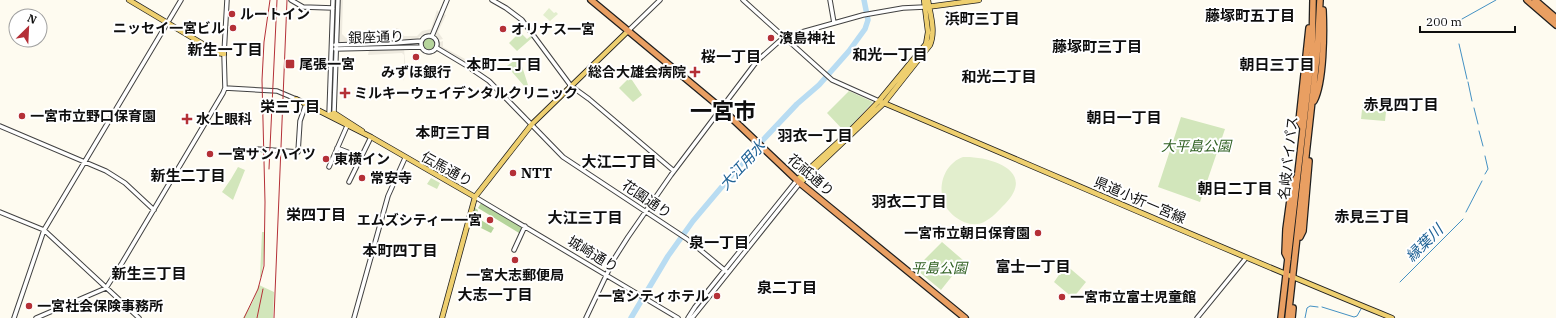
<svg xmlns="http://www.w3.org/2000/svg" width="1556" height="318" font-family="'IBM Plex Serif','Noto Sans JP',serif">
<style>
.green{fill:#d2e6bb}
.forest{fill:#b6d59c}
.pitch{fill:#e2eecd}
.plaza{fill:#eeeadf}
.lines{fill:none;stroke-linecap:round;stroke-linejoin:round}
.stream{stroke:#4491c3;stroke-width:1}
.river{stroke:#b8dcf2;stroke-width:5.5}
.minor-casing{stroke:#414141;stroke-width:5.5}
.major-casing{stroke:#1f1f1f;stroke-width:6}
.highway-casing{stroke:#1f1f1f;stroke-width:8}
.minor{stroke:#fff;stroke-width:3.5}
.major{stroke:#eecf6f;stroke-width:4.5}
.highway{stroke:#e99f62;stroke-width:5.5}
.rail{stroke:#b43037;stroke-width:1}
.poi-dot{fill:#b43037;stroke:#fff;stroke-width:1.5}
.labels{text-anchor:middle;dominant-baseline:central;stroke-width:4;stroke-linejoin:round;paint-order:stroke}
.poi-label{font-size:14px;font-weight:bold;fill:#0e0e0e;stroke:#fff;text-anchor:start}
.street-label{font-size:14px;fill:#0e0e0e;stroke:#fff}
.park-label{font-size:14px;font-style:italic;fill:#306123;stroke:#fff}
.neighbourhood-label{font-size:15px;font-weight:bold;fill:#0e0e0e;stroke:#fff}
.water-label{font-size:15px;font-style:italic;fill:#206396;stroke:#fff}
.town-label{font-size:22px;font-weight:bold;fill:#0e0e0e;stroke:#fff}
</style>
<rect width="100%" height="100%" fill="#fefbf0"/>
<!-- green -->
<path class="green" d="M520,32L527,39L532,35L533,37L517,51L509,43Z
M519,57L528,85L525,87L507,66Z
M630,77L642,95L633,102L619,88Z
M849,91L873,102L845,132L827,113Z
M1363,101L1387,103L1385,121L1361,119Z
M1181,117L1225,129L1200,202L1158,187Z
M238,167L245,170L233,200L222,192L231,179Z
M431,178L440,183L437,189L427,184Z
M262,232H265C264,247 264,262 261,277H260Z
M942,242L964,261L941,290L917,270L925,259Z
M1066,265L1086,282L1073,298L1054,282Z
M259,285L274,292L273,318H243L253,301Z"/>
<!-- forest -->
<path class="forest" d="M423.5 44a5.5 5.5 0 1 1 11 0a5.5 5.5 0 1 1-11 0Z
M481,203L522,227L519,233L478,208Z
M475,208L478,210L476,217L494,228L491,233L471,223Z"/>
<!-- pitch -->
<path class="pitch" d="M549,8L554,13L556,12L558,14L550,21L543,15Z
M963,157C991,156 1037,171 1005,204C998,211 992,218 984,222C969,230 947,215 943,200C938,183 946,163 963,157Z"/>
<!-- plaza -->
<path class="plaza" d="M340,0H343L342,34L346,38L363,37L362,43H341L339,41Z
M437,10L440,13L432,33H425L418,38L406,40L403,39L402,34L404,36H417L422,31L431,29Z
M444,14L446,15L438,32L443,39L439,40L435,34Z
M396,28L399,29V41L367,42V41L366,37L395,36L397,35Z
M443,41V47L465,59L464,61L439,47L440,42Z
M404,48L406,75L403,81L404,75V55L402,53L368,55L369,50Z"/>
<g class="lines">
<!-- stream -->
<path class="stream" d="M1462,19L1496,0
M1459,44L1467,79
M1468,82L1472,101
M1474,108L1478,124
M1479,131L1483,146
M1485,156L1488,169L1485,174
M1466,212L1482,181
M1400,282L1463,219
M1322,307L1354,317L1357,316L1361,309
M1305,318L1307,308L1310,306L1318,307"/>
<!-- river -->
<path class="river" d="M631,318L668,256L693,221L747,157L797,104L819,85L849,51L865,29L868,20L864,0"/>
<!-- minor casing -->
<g class="minor-casing">
<path id="minor" d="M291,0L303,7L333,8
M492,0L506,8L522,20L571,86L589,99L674,171
M743,0L832,80L879,101
M830,0L834,23
M628,31L660,0
M421 44a8 8 0 1 1 16 0a8 8 0 1 1-16 0Z
M432,36L447,0
M335,45L393,43L421,41
M437,48L467,66L489,81L563,157L687,239L727,272
M335,49L421,47
M225,88L277,91L296,99
M334,113L338,0
M329,115L333,0
M0,126L106,171L125,183L154,210
M337,148L360,157
M256,149L298,152L300,121L306,104
M329,167L347,126
M349,182L371,137
M475,197L678,318
M0,212L44,230L139,318
M514,250L525,226
M14,318L44,230L181,0
M36,318L106,288L122,263L223,93L225,88L224,54L227,0
M354,318L388,196L405,158
M586,318L614,259L628,237L671,175L757,61L784,37L863,15L903,8L925,7
M688,318L695,307L797,180
M692,318L800,183
M1197,318L1246,258"/>
</g>
<!-- major casing -->
<g class="major-casing">
<path id="major" d="M129,0L218,53L224,54
M927,7L979,0
M296,99L371,137L475,197
M879,101C1050,173 1220,248 1392,318
M329,115L334,113L362,131
M797,180L845,136L879,101L926,44L928,32L924,0
M800,183L884,103L930,45C936,31 930,14 928,0
M442,318L475,197L532,124L628,31"/>
</g>
<!-- highway casing -->
<g class="highway-casing">
<path id="highway" d="M591,0L721,108L800,183L965,318
M1527,0L1556,25
M1535,0L1556,18
M1314,101C1324,82 1324,32 1323,10
M1303,128L1299,121L1309,28
M1300,237L1303,231L1309,161
M1288,259L1285,253L1286,229L1292,185L1297,177
M1281,318L1312,52L1313,0
M1288,318L1317,56L1320,0
M1292,318L1293,308"/>
</g>
<!-- minor -->
<use href="#minor" class="minor"/>
<!-- major -->
<use href="#major" class="major"/>
<!-- highway -->
<use href="#highway" class="highway"/>
<!-- rail -->
<path class="rail" d="M269,169L277,0
M244,318L258,289L264,266L265,202L262,80L264,42L270,0
M257,318L263,289
M274,318L287,0"/>
</g>
<!-- markers -->
<g class="poi-dot">
<circle cx="232" cy="14" r="4"/>
<circle cx="233" cy="28" r="4"/>
<circle cx="503" cy="29" r="4"/>
<circle cx="771" cy="38" r="4"/>
<circle cx="416" cy="57" r="4"/>
<rect x="285" y="59" width="10" height="10" rx="2"/>
<path d="M693 66h4v4h4v4h-4v4h-4v-4h-4v-4h4z"/>
<path d="M343 87h4v4h4v4h-4v4h-4v-4h-4v-4h4z"/>
<circle cx="22" cy="116" r="4"/>
<path d="M185 113h4v4h4v4h-4v4h-4v-4h-4v-4h4z"/>
<circle cx="210" cy="154" r="4"/>
<circle cx="326" cy="159" r="4"/>
<circle cx="513" cy="173" r="4"/>
<circle cx="362" cy="178" r="4"/>
<circle cx="490" cy="220" r="4"/>
<circle cx="1038" cy="233" r="4"/>
<circle cx="515" cy="260" r="4"/>
<circle cx="717" cy="296" r="4"/>
<circle cx="1062" cy="297" r="4"/>
<circle cx="29" cy="306" r="4"/>
</g>
<g class="labels">
<!-- poi labels -->
<g class="poi-label">
<text x="240" y="14">ルートイン</text>
<text x="225" y="28" text-anchor="end">ニッセイ一宮ビル</text>
<text x="511" y="29">オリナス一宮</text>
<text x="779" y="38">濱島神社</text>
<text x="299" y="64">尾張一宮</text>
<text x="416" y="72" text-anchor="middle">みずほ銀行</text>
<text x="686" y="72" text-anchor="end">総合大雄会病院</text>
<text x="354" y="93">ミルキーウェイデンタルクリニック</text>
<text x="30" y="116">一宮市立野口保育園</text>
<text x="196" y="119">水上眼科</text>
<text x="218" y="154">一宮サンハイツ</text>
<text x="334" y="159">東横イン</text>
<text x="521" y="173">NTT</text>
<text x="370" y="178">常安寺</text>
<text x="482" y="220" text-anchor="end">エムズシティー一宮</text>
<text x="1030" y="233" text-anchor="end">一宮市立朝日保育園</text>
<text x="515" y="275" text-anchor="middle">一宮大志郵便局</text>
<text x="709" y="296" text-anchor="end">一宮シティホテル</text>
<text x="1070" y="297">一宮市立富士児童館</text>
<text x="37" y="306">一宮社会保険事務所</text>
</g>
<!-- street labels -->
<g class="street-label">
<text transform="translate(376 37) rotate(-2)">銀座通り</text>
<text transform="translate(1288 158) rotate(-84)">名岐バイパス</text>
<text transform="translate(447 169) rotate(29)">伝馬通り</text>
<text transform="translate(811 175) rotate(41)">花祇通り</text>
<text transform="translate(647 199) rotate(34)">花園通り</text>
<text transform="translate(1140 200) rotate(23)">県道小折一宮線</text>
<text transform="translate(593 254) rotate(31)">城崎通り</text>
</g>
<!-- park labels -->
<g class="park-label">
<text x="1196" y="146">大平島公園</text>
<text x="939" y="268">平島公園</text>
</g>
<!-- neighbourhood labels -->
<g class="neighbourhood-label">
<text x="1250" y="15">藤塚町五丁目</text>
<text x="982" y="18">浜町三丁目</text>
<text x="1097" y="46">藤塚町三丁目</text>
<text x="225" y="49">新生一丁目</text>
<text x="890" y="54">和光一丁目</text>
<text x="731" y="56">桜一丁目</text>
<text x="504" y="64">本町二丁目</text>
<text x="1277" y="64">朝日三丁目</text>
<text x="999" y="76">和光二丁目</text>
<text x="1401" y="104">赤見四丁目</text>
<text x="290" y="106">栄三丁目</text>
<text x="1124" y="117">朝日一丁目</text>
<text x="453" y="132">本町三丁目</text>
<text x="815" y="135">羽衣一丁目</text>
<text x="619" y="161">大江二丁目</text>
<text x="188" y="175">新生二丁目</text>
<text x="1235" y="188">朝日二丁目</text>
<text x="909" y="201">羽衣二丁目</text>
<text x="316" y="214">栄四丁目</text>
<text x="1372" y="216">赤見三丁目</text>
<text x="585" y="217">大江三丁目</text>
<text x="719" y="242">泉一丁目</text>
<text x="400" y="250">本町四丁目</text>
<text x="1033" y="266">富士一丁目</text>
<text x="149" y="273">新生三丁目</text>
<text x="787" y="287">泉二丁目</text>
<text x="495" y="294">大志一丁目</text>
</g>
<!-- water labels -->
<g class="water-label">
<text transform="translate(742 165) rotate(-48)">大江用水</text>
<text transform="translate(1424 243) rotate(-45)">縁葉川</text>
</g>
<!-- town labels -->
<g class="town-label">
<text x="723" y="110">一宮市</text>
</g>
</g>
<!-- north arrow -->
<g transform="translate(28 28) rotate(24)"><circle r="19" fill="#ffffff" stroke="#9f9f9f"/>
<path d="M0-3L7 15L0 10L-7 15Z" fill="#b43037"/>
<text y="-6" font-size="11" font-weight="bold" text-anchor="middle" fill="#0e0e0e">N</text>
</g>
<!-- scale -->
<path d="M1420 26v6h95v-6" fill="none" stroke="#0e0e0e" stroke-width="2"/>
<text x="1426" y="26" font-size="12" fill="#0e0e0e" stroke="#ffffff" stroke-width="3" paint-order="stroke">200 m</text>
</svg>
